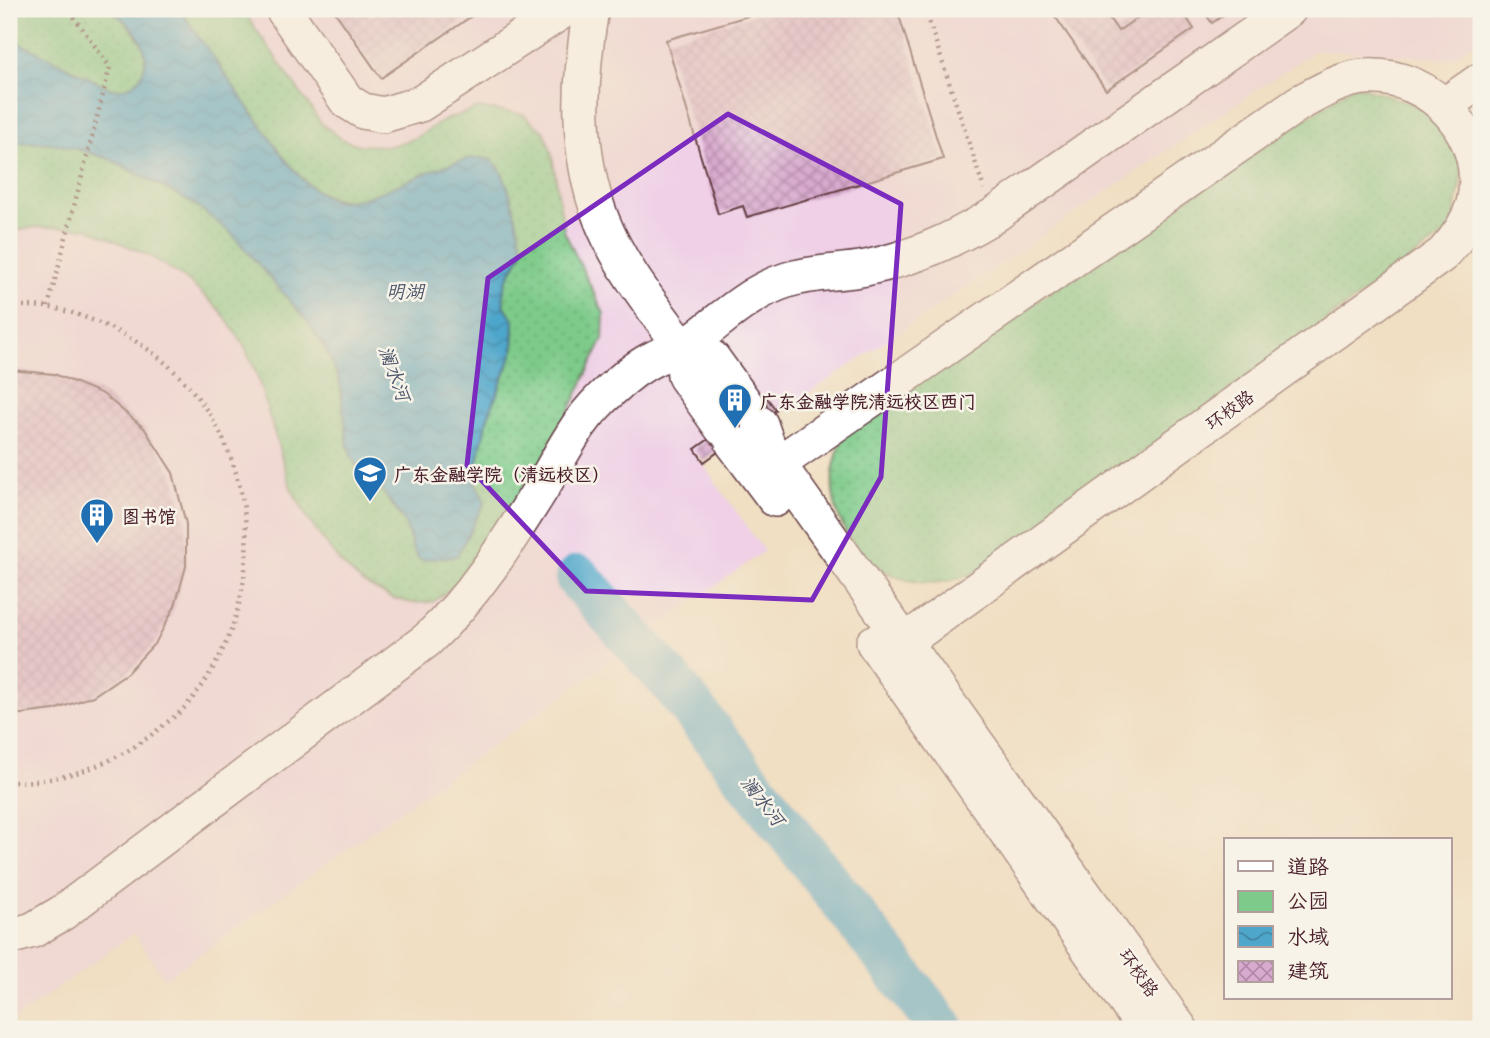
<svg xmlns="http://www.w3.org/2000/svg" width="1490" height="1038" font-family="'Playpen Sans','LXGW WenKai TC',sans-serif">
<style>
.built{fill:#efd0e6}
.green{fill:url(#green-dots);stroke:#64745a;stroke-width:2}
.water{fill:url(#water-waves);stroke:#4c627b;stroke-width:2}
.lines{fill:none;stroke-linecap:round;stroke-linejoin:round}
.river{stroke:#4ea6cb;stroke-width:46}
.building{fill:url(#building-cross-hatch)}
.minor-casing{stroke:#633c42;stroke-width:38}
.path{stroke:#633c42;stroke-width:4.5;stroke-dasharray:2 5;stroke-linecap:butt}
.minor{stroke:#fff;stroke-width:35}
.marked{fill:none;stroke:#7b2cbf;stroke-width:5;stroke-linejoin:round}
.labels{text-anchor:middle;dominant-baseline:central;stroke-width:5;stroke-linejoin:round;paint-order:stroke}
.poi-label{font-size:18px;font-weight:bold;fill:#4a1f2b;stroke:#f7f3e8;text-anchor:start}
.street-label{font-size:18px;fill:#4a1f2b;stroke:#f7f3e8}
.water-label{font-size:19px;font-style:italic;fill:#4c556b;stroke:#f7f3e8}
</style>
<defs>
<pattern id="green-dots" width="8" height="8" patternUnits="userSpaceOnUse" patternTransform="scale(1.75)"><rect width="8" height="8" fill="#7dca8a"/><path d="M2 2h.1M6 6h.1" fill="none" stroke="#6ead77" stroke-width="1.8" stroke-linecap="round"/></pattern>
<pattern id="water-waves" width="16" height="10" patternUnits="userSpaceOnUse" patternTransform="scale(1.75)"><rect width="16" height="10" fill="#4ea6cb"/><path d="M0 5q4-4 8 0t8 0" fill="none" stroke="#4387a5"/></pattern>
<pattern id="building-cross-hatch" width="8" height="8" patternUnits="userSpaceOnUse" patternTransform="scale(1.75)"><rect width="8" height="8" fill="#d9aacf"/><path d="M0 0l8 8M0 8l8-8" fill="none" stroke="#b28aa8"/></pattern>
</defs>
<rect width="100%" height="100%" fill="#f7f3e8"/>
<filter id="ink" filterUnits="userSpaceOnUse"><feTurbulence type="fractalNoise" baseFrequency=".0143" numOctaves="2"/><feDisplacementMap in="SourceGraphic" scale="14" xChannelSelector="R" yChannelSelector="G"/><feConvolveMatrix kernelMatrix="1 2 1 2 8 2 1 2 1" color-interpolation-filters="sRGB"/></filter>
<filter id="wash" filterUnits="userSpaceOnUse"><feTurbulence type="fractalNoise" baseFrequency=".00686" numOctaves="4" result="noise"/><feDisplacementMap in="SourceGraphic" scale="28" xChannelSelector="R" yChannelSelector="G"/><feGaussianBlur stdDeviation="1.57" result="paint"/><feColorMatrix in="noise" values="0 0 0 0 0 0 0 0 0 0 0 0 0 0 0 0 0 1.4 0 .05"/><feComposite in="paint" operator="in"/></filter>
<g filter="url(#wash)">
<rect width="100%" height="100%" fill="#f0dfc2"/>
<!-- built -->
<path class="built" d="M9,9H1481V38L1451,59L1316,50L775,416L766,406L697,456L764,551L165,979L134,933L9,1023Z"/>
<!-- green -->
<path class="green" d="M9,9H111C129,25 163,55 138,80C132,86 122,90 113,89C105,88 96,82 89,78C66,67 43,55 21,44L9,33Z
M179,9H242L322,124L343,140L360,145L390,146L413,139L445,120L478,108L523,114L544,132L552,154L564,231L604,314L603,339L556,439L464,578L433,602L412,603L392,598L363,583L340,562L309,521L291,488L256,372L243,344L220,310L187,280L150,256L87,228L36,227L9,232V142L51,143L78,149L110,159L193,203L231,233L305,318L325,348L340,381L348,446L363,474L374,479L405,523L413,549L474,480L486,422L513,352L514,321L504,305L503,293L506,281L523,250L504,179L496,164L487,159L354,201C318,200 303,182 282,155Z
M1355,85L1434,111L1463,167L1452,229L977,573C958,579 939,585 918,582C866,575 828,525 833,473C835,458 840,445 846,431Z"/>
<!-- water -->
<path class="water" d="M111,9H179L282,155C296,173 311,193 334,200C373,211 468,137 496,164C509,177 519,231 523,250L506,281L503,293L504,305L514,321L513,352L486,422L474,480L485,502L457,556L420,560L413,549L405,523L374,479L363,474L352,458L348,446L340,381L325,348L305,318L231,233L193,203L110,159L78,149L51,143L9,142V33L21,44L111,89C143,91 154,61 138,36C132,25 120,17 111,9Z"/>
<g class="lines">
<!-- river -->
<path class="river" d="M578,578L674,685L942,1029"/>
</g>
<g id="blocks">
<!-- building -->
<path class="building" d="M333,9H482L381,78Z
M772,9H897L943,159L747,217L743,206L718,214L666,40Z
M1050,9H1103L1118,31L1150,9H1181L1194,29L1106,90Z
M1202,9H1232L1212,23Z
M9,370L54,374L103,394L144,428L173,473L186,524V566L175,606L156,642L127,673L93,696L54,710L13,715L9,714Z
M767,398L776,410L704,462L695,449Z"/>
</g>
</g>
<g filter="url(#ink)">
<use href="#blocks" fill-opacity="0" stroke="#633c42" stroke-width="2"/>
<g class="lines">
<!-- minor casing -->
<g class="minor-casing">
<path id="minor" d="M283,9L347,101L363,111L383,115L420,104L565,9
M591,9C579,79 575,153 602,221C621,268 654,308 683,348
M1445,105L1481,80
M760,424L770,453L1180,1029
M722,428L685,376L683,348L712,358L749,409
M733,443L775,499
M766,487L779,463L1299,103C1320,92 1341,79 1364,77C1433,72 1490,137 1474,204C1468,224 1457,239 1443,254L914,635L882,654
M874,643L1145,1029
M9,937L33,930L62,913L427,640C474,596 508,542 542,487C565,449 577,419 612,389C625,377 640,365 655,358C665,353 676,352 685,346C719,323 746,293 787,280C812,272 840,273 866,268C916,257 949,242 993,216L1289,9"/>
</g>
<!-- path -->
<path class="path" d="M925,9L984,189
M9,305C21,306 34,306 46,307C78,311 127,333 153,353C265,438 277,603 185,707C178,715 168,721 160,728C118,763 64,783 9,782
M48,307L110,67L69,10L56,9
M9,894L16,905"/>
<!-- minor -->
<use href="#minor" class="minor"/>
</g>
</g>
<!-- marked area -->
<path d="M0 0H1490V1038H0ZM728,114L901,204L881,477L812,600L586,591L467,465L488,278Z" fill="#f0dfc2" fill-opacity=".55" fill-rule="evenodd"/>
<path class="marked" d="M728,114L901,204L881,477L812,600L586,591L467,465L488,278Z"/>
<!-- icons -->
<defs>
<g id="building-pin" transform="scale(1.75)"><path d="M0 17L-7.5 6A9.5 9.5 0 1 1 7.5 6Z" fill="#1f6fb2" stroke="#f7f3e8"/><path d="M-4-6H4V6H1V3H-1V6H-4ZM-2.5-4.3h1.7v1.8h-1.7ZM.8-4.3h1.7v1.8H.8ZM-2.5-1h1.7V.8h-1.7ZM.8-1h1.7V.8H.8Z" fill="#fff"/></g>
<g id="university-pin" transform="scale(1.75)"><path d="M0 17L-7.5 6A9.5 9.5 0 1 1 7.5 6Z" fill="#1f6fb2" stroke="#f7f3e8"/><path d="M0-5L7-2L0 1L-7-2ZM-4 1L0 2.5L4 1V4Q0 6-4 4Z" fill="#fff"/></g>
</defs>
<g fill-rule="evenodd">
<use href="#building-pin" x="735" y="400"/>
<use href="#university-pin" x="370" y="473"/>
<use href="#building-pin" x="97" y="515"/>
</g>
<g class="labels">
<!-- poi labels -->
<g class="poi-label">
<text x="760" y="400">广东金融学院清远校区西门</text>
<text x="394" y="473">广东金融学院（清远校区）</text>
<text x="122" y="515">图书馆</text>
</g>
<!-- street labels -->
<g class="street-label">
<text transform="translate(1229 409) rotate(-36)">环校路</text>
<text transform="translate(1140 972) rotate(55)">环校路</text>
</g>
<!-- water labels -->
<g class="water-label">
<text x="405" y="290">明湖</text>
<text transform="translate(396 373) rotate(70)">澜水河</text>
<text transform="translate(764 800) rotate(52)">澜水河</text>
</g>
</g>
<!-- margin -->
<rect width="1490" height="1038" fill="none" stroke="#f7f3e8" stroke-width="35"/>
<!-- legend -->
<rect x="1224" y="838" width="228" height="161" fill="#f7f3e8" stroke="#b29e9c" stroke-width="2"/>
<rect x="1238" y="861" width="35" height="10" fill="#ffffff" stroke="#b29e9c" stroke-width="2"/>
<text x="1287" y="874" font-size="21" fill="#4a1f2b">道路</text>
<rect x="1238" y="891" width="35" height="21" fill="#7dca8a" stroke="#b29e9c" stroke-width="2"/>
<text x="1287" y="908" font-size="21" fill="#4a1f2b">公园</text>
<rect x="1238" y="926" width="35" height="21" fill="url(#water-waves)" stroke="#b29e9c" stroke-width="2"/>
<text x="1287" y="944" font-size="21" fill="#4a1f2b">水域</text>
<rect x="1238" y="961" width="35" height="21" fill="url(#building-cross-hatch)" stroke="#b29e9c" stroke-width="2"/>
<text x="1287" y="978" font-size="21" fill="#4a1f2b">建筑</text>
</svg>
